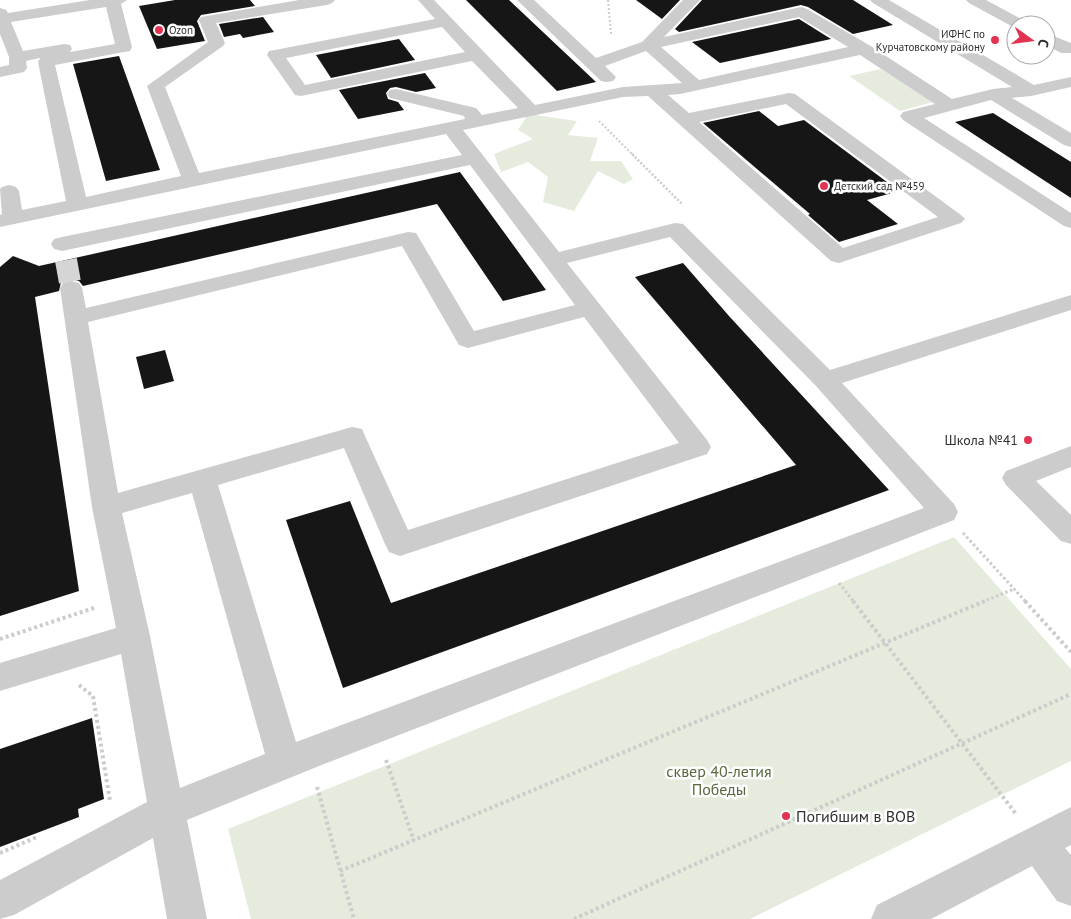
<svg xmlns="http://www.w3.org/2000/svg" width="1071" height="919" font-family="'PT Sans',sans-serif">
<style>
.green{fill:#e6ecdd}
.building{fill:#161616}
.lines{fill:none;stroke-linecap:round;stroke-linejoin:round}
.minor-tunnel{stroke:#d5d5d5;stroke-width:22;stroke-dasharray:22 11;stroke-linecap:butt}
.path-far3{stroke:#ccc;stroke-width:2;stroke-dasharray:2 2;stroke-linecap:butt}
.path-far2{stroke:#ccc;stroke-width:2.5;stroke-dasharray:2 2;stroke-linecap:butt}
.path-far1{stroke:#ccc;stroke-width:3;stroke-dasharray:2.5 2.5;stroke-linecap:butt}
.path{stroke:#ccc;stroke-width:4;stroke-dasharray:3 3;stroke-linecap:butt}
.minor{fill:#ccc;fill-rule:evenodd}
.poi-dot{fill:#e23452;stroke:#fff;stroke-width:2}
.labels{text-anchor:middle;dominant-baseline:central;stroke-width:5;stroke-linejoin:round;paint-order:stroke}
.far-poi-label{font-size:11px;fill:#2f2f2f;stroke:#fff;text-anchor:start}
.poi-label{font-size:14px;fill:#2f2f2f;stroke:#fff;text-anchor:end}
.near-park-label{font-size:16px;fill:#566a3d;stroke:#fff}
.near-poi-label{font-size:16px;fill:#2f2f2f;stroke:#fff;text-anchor:start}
</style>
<rect width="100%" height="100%" fill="#fff"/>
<!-- green -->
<path class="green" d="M881,69L933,102L900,111L849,76Z
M528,114L577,121L568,135L598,138L590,161H621L633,179L624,184L598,171L574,211L543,202L548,177L528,162L501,172L494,154L533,139L518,130Z
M954,537L1071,669V761L750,919H251L228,829Z"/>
<!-- building -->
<path class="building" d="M175,0H250L255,6L201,15L197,21L205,41L157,49L139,6Z
M466,0H509L596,82L557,91Z
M636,0H680L662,19Z
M702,0H853L893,25L853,34L808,7L801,5L679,32L675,29Z
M263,17L274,32L243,38L240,34L224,37L219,24Z
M799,19L831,39L720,63L692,42Z
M399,39L415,60L331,78L316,55Z
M119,56L160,170L106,181L73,64Z
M425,73L436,88L416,92L396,87L390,88L386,93L388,99L398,102L404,110L358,119L339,90Z
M759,111L778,126L804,120L899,191L867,200L898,224L839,242L808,215L810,214L703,123Z
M993,113L1071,162V198L955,122Z
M460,172L546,290L503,301L437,204L83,286L79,281L71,279L61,282L59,291L35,297L79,591L0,616V267L13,256L39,266Z
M683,263L729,316L889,490L343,688L286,520L350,501L391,603L796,465L635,277Z
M165,350L174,381L144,389L136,357Z
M92,718L104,799L78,809L79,817L0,847V749Z"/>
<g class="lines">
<!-- minor-tunnel -->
<path class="minor-tunnel" d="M66,260L71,288"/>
<!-- path-far3 -->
<path class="path-far3" d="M608,0L611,34
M599,121L634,156"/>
<!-- path-far2 -->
<path class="path-far2" d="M632,154L683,205"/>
<!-- path-far1 -->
<path class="path-far1" d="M963,533L1026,602
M839,583L854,602
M982,602L1014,589"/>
<!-- path -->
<path class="path" d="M853,601L1016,814
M1025,601L1071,652
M0,639L94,608
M79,685L93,696L110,801
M386,760L414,841
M317,787L354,919
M0,853L37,837
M340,871L985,601
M574,919L1071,694"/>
<!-- minor -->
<path class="minor" d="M90,0H127L121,4L132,47L130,51L124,52L55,65L86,197L181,176L147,86L208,42L199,20L201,17L299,0H335L332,3L327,5L216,23L225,43L223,46L165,87L199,173L465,119L464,116L390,98L387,94L390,90L396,89L476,108L482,115L518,108L472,61L301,96L295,95L267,55L269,51L275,50L435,19L418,0H434L535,105L623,87L682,83L646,51L605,66L616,77L613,81L607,82L601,81L517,0H534L596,58L642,42L683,0H700L664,37L801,7L807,9L869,45L952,99L993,89L1012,87L873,3L870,0H889L1034,85L1071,77V87L1031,96L1012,98L1071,133V147L1064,145L991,100L924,118L1071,213V228L1064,226L903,120L900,116L903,112L935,104L860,55L680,94L668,95L689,113L789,93L795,94L961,215L965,219L961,223L839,263L831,261L648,96L623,97L463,130L559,252L675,223L683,224L830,370L1071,295V310L842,383L954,504L958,512L954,520L319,766L187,820L207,919H167L153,838L14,915L0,919V880L147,802L121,654L0,691V663L116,628L92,507L60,288L63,283L71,281L79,283L82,288L86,308L408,232L416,233L419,238L474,331L575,305L470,165L62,251L54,249L51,244L54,239L62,237L462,155L446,134L0,227V215L2,214L0,189L2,187L9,185L16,187L19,191L22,210L66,201L38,62L40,58L44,57L26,61L27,68L24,72L0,77V67L9,65V57L0,34V8L6,10L8,13ZM106,7L115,44L70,52L72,49L70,45L64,44L23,51L11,22ZM799,17L848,47L699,80L661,47ZM442,27L465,52L305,85L286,58ZM786,104L938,217L843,248L699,122ZM670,237L816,386L924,508L296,742L218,485L344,448L385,544L389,552L400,556L707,454L711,447L707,440L567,263ZM402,246L459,345L468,348L584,317L679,443L408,530L365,436L362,429L352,427L118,493L88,322ZM192,493L265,754L180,788L150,636L122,513Z
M966,0H986L1027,22L1029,25H1016L1015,28L969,3Z
M1046,33L1071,43V53H1061L1046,45Z
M1071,446V467L1036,481L1071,515V544L1061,541L1006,485L1002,478L1006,471Z
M1071,807V845L1065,848L1071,855V906L1057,901L1032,866L931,919H871L877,905Z"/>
</g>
<!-- markers -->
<g class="poi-dot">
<circle cx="159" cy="30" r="5"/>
<circle cx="995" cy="40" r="5"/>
<circle cx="824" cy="186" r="5"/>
<circle cx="1028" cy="440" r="5"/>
<circle cx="786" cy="816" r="5"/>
</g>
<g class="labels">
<!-- far-poi labels -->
<g class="far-poi-label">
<text x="169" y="30">Ozon</text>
<text x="985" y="34" text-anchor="end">ИФНС по<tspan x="985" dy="13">Курчатовскому району</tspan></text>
<text x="834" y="186">Детский сад №459</text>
</g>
<!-- poi labels -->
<g class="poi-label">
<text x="1018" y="440">Школа №41</text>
</g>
<!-- near-park labels -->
<g class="near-park-label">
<text x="719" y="771">сквер 40-летия<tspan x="719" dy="18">Победы</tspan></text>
</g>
<!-- near-poi labels -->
<g class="near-poi-label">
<text x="796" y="816">Погибшим в ВОВ</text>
</g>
</g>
<!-- north arrow -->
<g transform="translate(1031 40) rotate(104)"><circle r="24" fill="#ffffff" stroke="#acacac"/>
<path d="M0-4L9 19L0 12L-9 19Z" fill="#e23452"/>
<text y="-8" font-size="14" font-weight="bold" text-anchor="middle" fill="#2f2f2f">С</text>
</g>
</svg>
